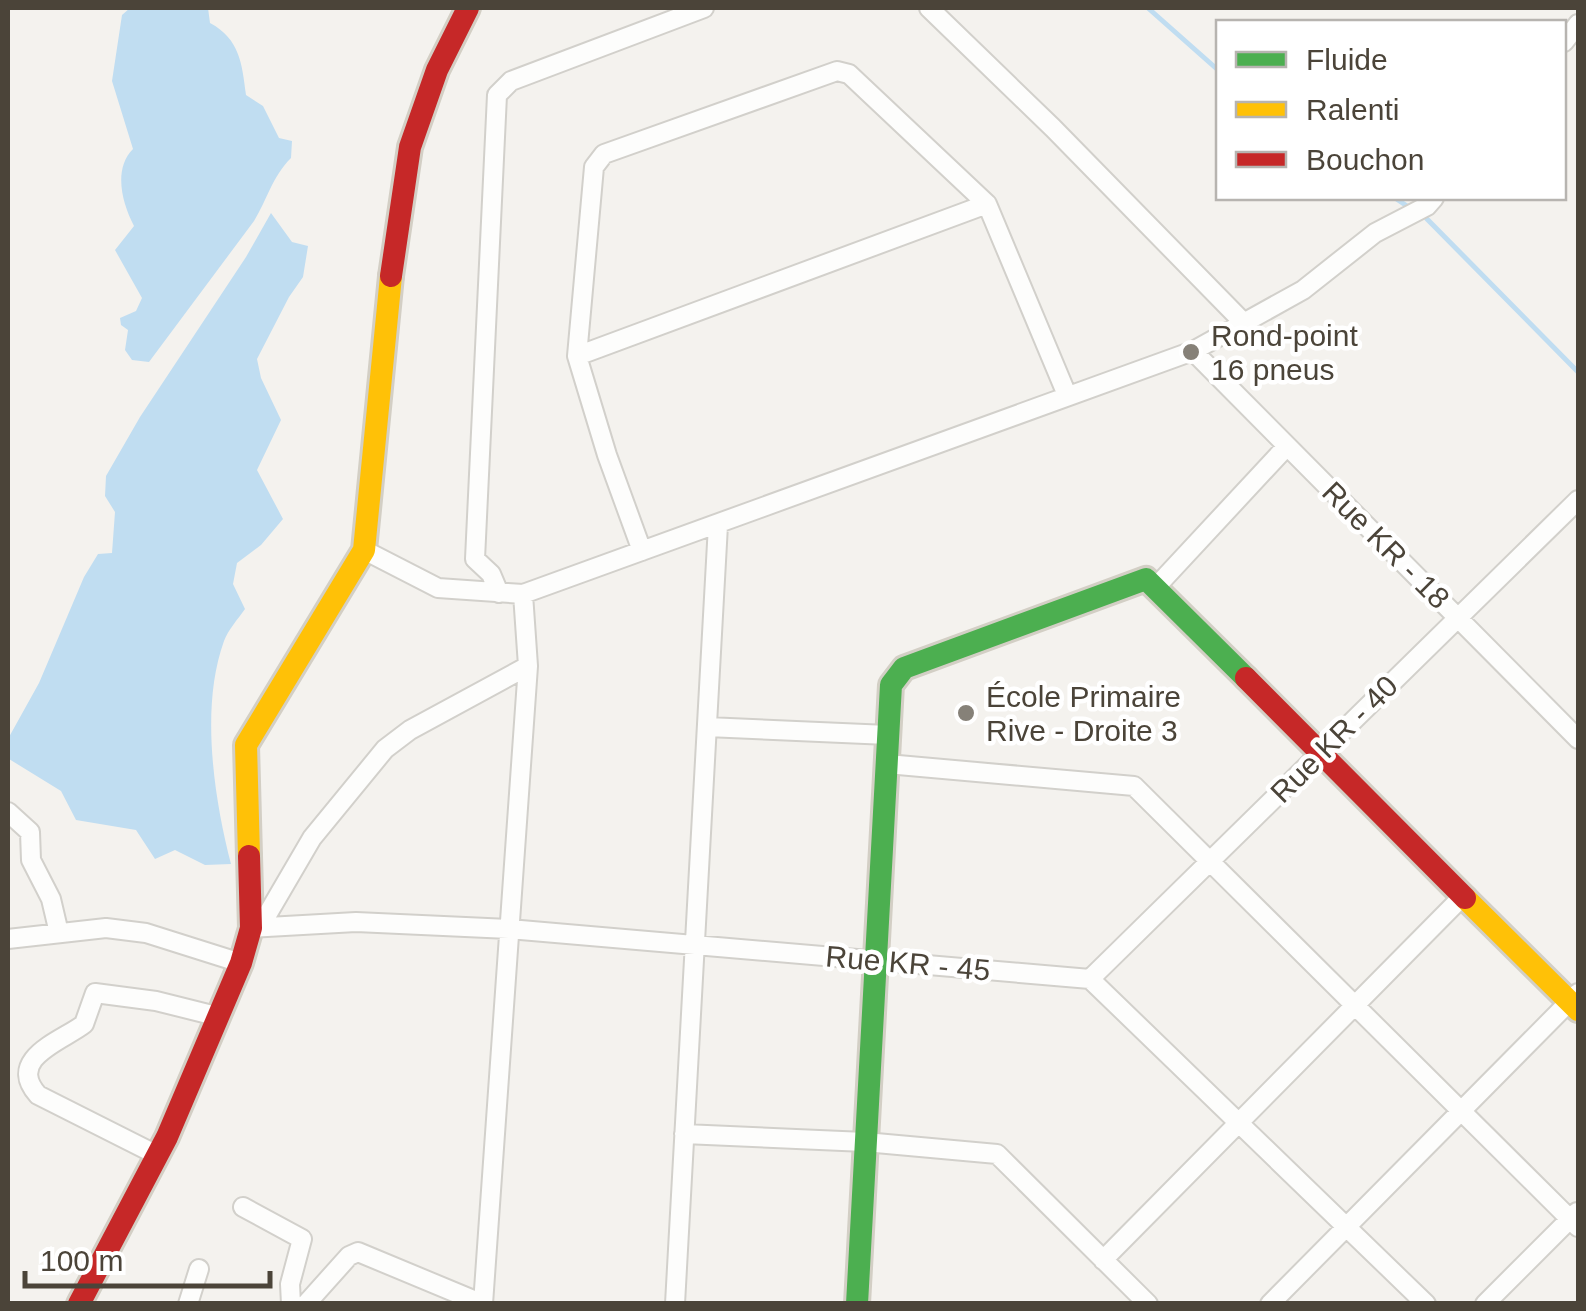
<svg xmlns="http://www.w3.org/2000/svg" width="1586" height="1311" font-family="Helvetica,sans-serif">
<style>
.water{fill:#c0ddf1}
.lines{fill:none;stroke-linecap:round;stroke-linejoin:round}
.stream{stroke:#c0ddf1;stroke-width:5}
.street-casing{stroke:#d2d0cb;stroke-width:22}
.fast-casing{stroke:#d3cfc5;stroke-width:28}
.slow-casing{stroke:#d3cfc5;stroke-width:28}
.jam-casing{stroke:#d3cfc5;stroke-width:28}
.street{stroke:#fdfdfc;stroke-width:18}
.fast{stroke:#4caf50;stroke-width:22}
.slow{stroke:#ffc107;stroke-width:22}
.jam{stroke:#c62828;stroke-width:22}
.poi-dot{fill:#868178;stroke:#fff;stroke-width:4}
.labels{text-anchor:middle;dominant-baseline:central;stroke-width:9;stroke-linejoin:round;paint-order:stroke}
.poi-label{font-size:30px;fill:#4b4439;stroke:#fff;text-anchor:start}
.street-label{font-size:30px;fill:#4b4439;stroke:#fff}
</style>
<rect width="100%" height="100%" fill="#f4f2ee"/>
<!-- water -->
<path class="water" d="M130,8H208L210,23C240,39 242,64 246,95L263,106L279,138L292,141L291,158C272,177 268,198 254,221L149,362L132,360L125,350L128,330L121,325L120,318L136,311L142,298L115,250L134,226C122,203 113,169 133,149L112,81L122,15Z
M271,213L292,242L308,246L303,277L289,297L257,359L261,378L281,420L257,470L283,519L261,545L237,563L233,584L245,609C238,619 228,630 224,641C200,707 214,798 231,864L205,865L175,850L155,859L136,830L76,820L61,791L9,759V737L39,683L84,577L98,554L112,553L115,512L105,496L106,476L140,417L246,257Z"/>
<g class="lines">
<!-- stream -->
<path class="stream" d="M1148,8L1218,70
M1395,198L1407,206
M1427,219L1578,372"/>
<!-- street casing -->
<g class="street-casing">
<path id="street" d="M929,8L1053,128L1242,321
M1564,42L1578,24
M1193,351L1578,739
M577,356L987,204
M364,550L438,588L523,594L1193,351L1303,290L1375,233L1427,206L1434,198
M642,551L607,455L577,356L594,167L604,154L837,71L849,74L987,204L1067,395
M1155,588L1287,446
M499,593L491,574L475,559L497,95L511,81L704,8
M707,727L888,735
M887,764L1134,786L1578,1227
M8,812L30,832L31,860L51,899L59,933
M260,927L312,838L385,749L410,730L528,666
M251,928L356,922L509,929L1090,979L1426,1304
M8,939L106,928L146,933L241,963
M1090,979L1578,500
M684,1134L865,1142L997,1154L1148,1304
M157,1155L38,1095C5,1058 64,1040 84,1024L95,993L156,1001L216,1016
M243,1207L302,1239L290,1284L291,1304
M1103,1260L1464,895
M188,1304L199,1269
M306,1304L349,1256L358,1252L483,1304L528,666L523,594
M675,1304L718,525
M1270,1304L1578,993
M1485,1304L1577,1212"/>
</g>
<!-- fast casing -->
<g class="fast-casing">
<path id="fast" d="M857,1304L891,685L904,668L1146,579L1246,678"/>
</g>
<!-- slow casing -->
<g class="slow-casing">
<path id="slow" d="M249,856L246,745L364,550L391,276
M1465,898L1578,1010"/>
</g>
<!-- jam casing -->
<g class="jam-casing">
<path id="jam" d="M391,276L410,147L437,70L468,8
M1246,678L1465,898
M79,1304L167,1137L241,963L251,928L249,856"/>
</g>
<!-- street -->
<use href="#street" class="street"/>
<!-- fast -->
<use href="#fast" class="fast"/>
<!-- slow -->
<use href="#slow" class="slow"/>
<!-- jam -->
<use href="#jam" class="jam"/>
</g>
<!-- markers -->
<g class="poi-dot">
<circle cx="1191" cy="352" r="10"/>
<circle cx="966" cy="713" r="10"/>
</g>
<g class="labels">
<!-- poi labels -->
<g class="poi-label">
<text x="1211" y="335">Rond-point<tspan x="1211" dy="34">16 pneus</tspan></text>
<text x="986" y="696">École Primaire<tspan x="986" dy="34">Rive - Droite 3</tspan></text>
</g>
<!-- street labels -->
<g class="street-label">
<text transform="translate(1386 545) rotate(45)">Rue KR - 18</text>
<text transform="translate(1334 739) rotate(-45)">Rue KR - 40</text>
<text transform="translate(908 963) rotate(5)">Rue KR - 45</text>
</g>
</g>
<!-- border -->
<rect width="1586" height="1311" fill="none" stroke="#4b4439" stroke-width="20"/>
<!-- legend -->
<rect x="1216" y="20" width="350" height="180" fill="#ffffff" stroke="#b7b4b0" stroke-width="2.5"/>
<rect x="1236" y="52" width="50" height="15" fill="#4caf50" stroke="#b7b4b0" stroke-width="2.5"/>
<text x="1306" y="70" font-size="30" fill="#4b4439">Fluide</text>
<rect x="1236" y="102" width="50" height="15" fill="#ffc107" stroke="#b7b4b0" stroke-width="2.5"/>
<text x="1306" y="120" font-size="30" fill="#4b4439">Ralenti</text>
<rect x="1236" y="152" width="50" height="15" fill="#c62828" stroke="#b7b4b0" stroke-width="2.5"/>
<text x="1306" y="170" font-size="30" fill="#4b4439">Bouchon</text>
<!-- scale -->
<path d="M25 1271v15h245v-15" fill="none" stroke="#4b4439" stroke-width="5"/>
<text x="40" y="1271" font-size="30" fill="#4b4439" stroke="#ffffff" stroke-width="8" paint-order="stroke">100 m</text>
</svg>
